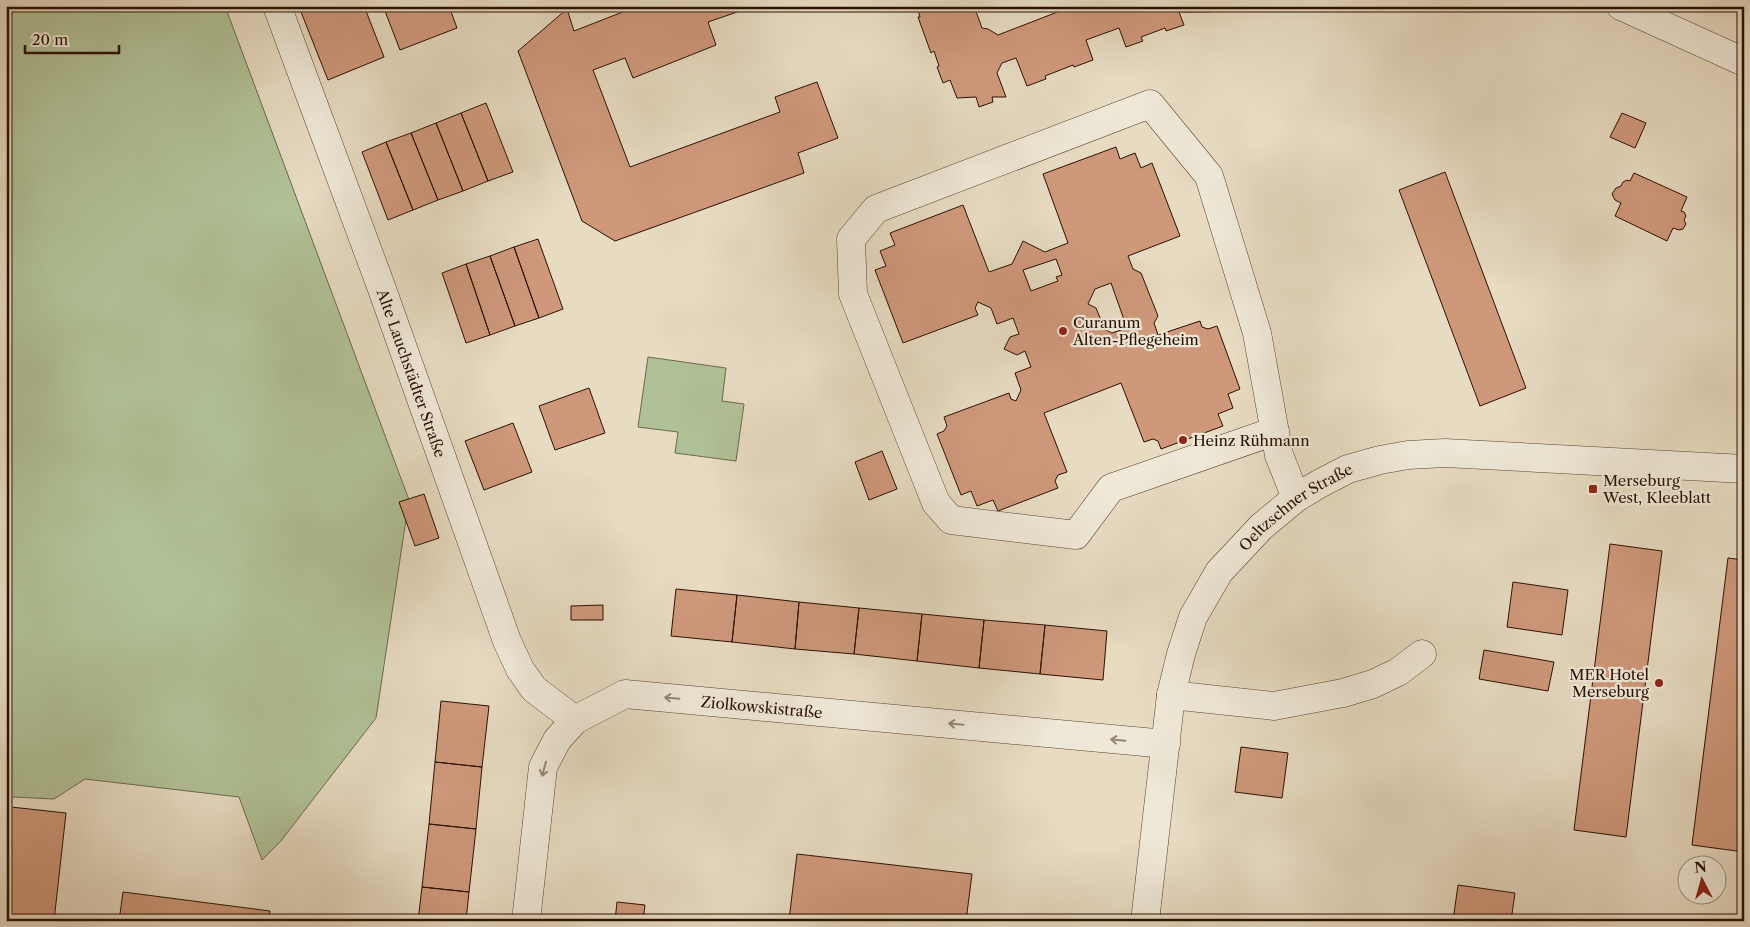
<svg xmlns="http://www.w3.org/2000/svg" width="1750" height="927" font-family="'Libre Caslon Text',serif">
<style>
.green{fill:#b1c197;stroke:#6e684c}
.building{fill:#cf987b;stroke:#2a1001;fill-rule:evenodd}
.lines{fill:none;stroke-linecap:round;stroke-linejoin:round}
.minor-casing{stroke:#594331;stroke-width:29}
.minor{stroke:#efe8d7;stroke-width:28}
.oneway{stroke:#968777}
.poi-dot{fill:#8f2418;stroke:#efe8d7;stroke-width:2}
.labels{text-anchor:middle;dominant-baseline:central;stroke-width:4.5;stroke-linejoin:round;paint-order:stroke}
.poi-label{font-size:15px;fill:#2a1001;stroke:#efe8d7;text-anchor:start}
.street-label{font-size:15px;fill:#2a1001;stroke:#efe8d7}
</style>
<rect width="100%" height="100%" fill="#e7dbc2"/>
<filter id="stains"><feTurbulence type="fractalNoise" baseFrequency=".004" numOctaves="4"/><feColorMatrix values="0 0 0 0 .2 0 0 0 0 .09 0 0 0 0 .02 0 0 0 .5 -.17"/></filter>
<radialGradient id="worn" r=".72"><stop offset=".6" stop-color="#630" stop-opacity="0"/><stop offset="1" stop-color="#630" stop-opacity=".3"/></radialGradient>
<!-- green -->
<path class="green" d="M6,6H225L409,500L376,718L280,842L262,860L239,797L85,779L54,799L14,797L6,802Z
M648,357L726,368L722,401L744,404L736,461L675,453L678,432L638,427Z"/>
<!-- building -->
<path class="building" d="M317,6H364L384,57L328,80L301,12Z
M383,6H449L457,28L400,50Z
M638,6H748L749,8L708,22L716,45L633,78L625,58L593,70L630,167L780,112L775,97L817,82L838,138L798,153L804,173L615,241L582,221L518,51L567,9L574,31Z
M917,6H974L982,28L988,29L998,35L1073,6H1211V12H1179L1184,25L1166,31L1165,28L1141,37L1143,41L1126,47L1119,28L1086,40L1093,60L1074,67L1073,65L1045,76L1046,79L1027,86L1016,58L1002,63L997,73L1006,97H992L993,102L979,107L976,97L957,98L950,80L943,83L937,67L939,66L934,51L931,53L918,17H920Z
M486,103L513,172L488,181L461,113Z
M461,113L488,181L463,191L436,123Z
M1622,113L1646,123L1635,148L1610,137Z
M436,123L463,191L438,200L411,133Z
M411,133L438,200L413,210L386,142Z
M386,142L413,210L388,220L362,152Z
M1116,147L1120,159L1135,153L1141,168L1152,163L1180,236L1128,256L1133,269L1141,273L1158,316L1154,323L1158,335L1200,321L1202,327L1208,329L1217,326L1240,389L1228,394L1233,408L1218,414L1223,426L1161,449L1158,441L1153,439L1144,442L1121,383L1044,413L1067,472L1058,475L1055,481L1058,488L998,511L993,500L977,506L971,491L961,495L937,434L944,431L947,426L944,417L1009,393L1011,399L1016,401L1021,390L1015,373L1031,367L1025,351L1017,355L1004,349L1010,337L1019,334L1013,318L997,324L991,308L978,302L975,308L978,315L903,343L875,270L886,266L880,251L895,245L890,233L963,205L989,272L1012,264L1023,241L1045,252L1068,243L1043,174ZM1056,259L1062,275L1056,277L1058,281L1031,291L1023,270ZM1111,283L1127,328L1112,333L1098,326L1101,320L1096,308L1088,304L1095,289Z
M1445,172L1526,388L1480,406L1399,190Z
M1634,173L1687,197L1681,211L1684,212L1686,216L1684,220L1686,224L1683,229L1679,230L1673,228L1667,241L1615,216L1621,203L1615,200L1612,194L1616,188L1621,186L1623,182L1627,180L1630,181Z
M538,239L563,309L539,318L514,247Z
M514,247L539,318L515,326L490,256Z
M490,256L515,326L490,335L466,264Z
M466,264L490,335L466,343L442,273Z
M589,388L605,433L555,450L539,406Z
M513,423L532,472L484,490L465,441Z
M882,451L897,489L869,500L855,462Z
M424,494L439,538L415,546L399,502Z
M1610,544L1662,551L1626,837L1574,830Z
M1728,558L1744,560V852L1692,845Z
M1513,582L1568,590L1562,635L1507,627Z
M676,589L737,595L732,642L671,636Z
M737,595L799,602L795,649L732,642Z
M799,602L859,608L854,654L795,649Z
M603,605V620H571V606Z
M859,608L922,614L917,661L854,654Z
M922,614L984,620L979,668L917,661Z
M984,620L1045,625L1040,674L979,668Z
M1045,625L1107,631L1103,680L1040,674Z
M1484,650L1554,662L1548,691L1479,679Z
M441,701L489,706L482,767L435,762Z
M1241,747L1288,753L1282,798L1235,792Z
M435,762L482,767L476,829L429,824Z
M11,807L66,813L54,921H6V849Z
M429,824L476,829L469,892L422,887Z
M797,854L972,874L966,921L789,920Z
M1458,885L1515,893L1511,921H1453Z
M422,887L469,892L466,921H418Z
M123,892L270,911L269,921H119Z
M617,902L645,905L643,921H615Z"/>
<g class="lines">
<!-- minor casing -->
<g class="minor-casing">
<g id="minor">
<path id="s1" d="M277,6L382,289L507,641L520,669L534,689L575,720"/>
<path d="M1621,6L1744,62"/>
<path d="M1275,431L1111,488L1076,535L951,520L936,503L853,294L851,239L876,209L1150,104L1209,176L1257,333L1279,455L1296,498"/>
<path d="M1171,695L1274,706L1343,693L1373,684L1398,672L1422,654"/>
<path id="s2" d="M526,921L543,767L557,740L575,720L625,694L1166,744"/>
<path id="s3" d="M1145,921L1171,695L1181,654L1193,617L1219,572L1261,527L1296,498L1319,484L1348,469L1380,460L1408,455L1445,453L1744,469"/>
</g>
</g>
<!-- minor -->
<use href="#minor" class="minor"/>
</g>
<!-- one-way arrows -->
<defs><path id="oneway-shaft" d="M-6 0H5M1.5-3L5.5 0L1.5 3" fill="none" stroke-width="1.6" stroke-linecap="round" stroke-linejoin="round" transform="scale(1.25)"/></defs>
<g class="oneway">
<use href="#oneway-shaft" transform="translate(672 698) rotate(-175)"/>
<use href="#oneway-shaft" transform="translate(956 724) rotate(-175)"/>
<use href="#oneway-shaft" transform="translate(1118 740) rotate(-175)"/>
<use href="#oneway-shaft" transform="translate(544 769) rotate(105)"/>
</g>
<!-- markers -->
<g class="poi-dot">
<circle cx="1063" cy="331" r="5"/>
<circle cx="1183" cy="440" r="5"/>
<rect x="1588" y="484" width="10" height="10" rx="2.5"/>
<circle cx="1659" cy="683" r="5"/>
</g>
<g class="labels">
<!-- poi labels -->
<g class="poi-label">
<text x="1073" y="322">Curanum<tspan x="1073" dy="17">Alten-Pflegeheim</tspan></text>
<text x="1193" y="440">Heinz Rühmann</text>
<text x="1603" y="480">Merseburg<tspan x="1603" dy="17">West, Kleeblatt</tspan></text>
<text x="1649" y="674" text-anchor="end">MER Hotel<tspan x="1649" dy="17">Merseburg</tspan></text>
</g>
<!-- street labels -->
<g class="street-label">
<text stroke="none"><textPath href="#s1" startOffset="391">Alte Lauchstädter Straße</textPath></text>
<text stroke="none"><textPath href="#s3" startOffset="462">Oeltzschner Straße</textPath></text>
<text stroke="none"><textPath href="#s2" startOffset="406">Ziolkowskistraße</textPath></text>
</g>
</g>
<!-- margin -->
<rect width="1750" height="927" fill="none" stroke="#e7dbc2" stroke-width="25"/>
<rect x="8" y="8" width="1735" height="912" fill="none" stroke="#2a1001" stroke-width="2.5"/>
<rect x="12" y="12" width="1725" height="902" fill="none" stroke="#2a1001"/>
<!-- north arrow -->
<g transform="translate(1702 880) rotate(354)"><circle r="24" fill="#efe8d7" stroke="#a09281"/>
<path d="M0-4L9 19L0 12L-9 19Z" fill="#8f2418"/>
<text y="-8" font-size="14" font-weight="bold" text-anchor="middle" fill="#2a1001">N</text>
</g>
<!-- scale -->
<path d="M25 45v8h94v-8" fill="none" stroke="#2a1001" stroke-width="2.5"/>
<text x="32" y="45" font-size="15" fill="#2a1001" stroke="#efe8d7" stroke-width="4" paint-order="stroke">20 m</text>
<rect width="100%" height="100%" filter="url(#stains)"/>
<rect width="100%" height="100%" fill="url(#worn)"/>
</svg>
